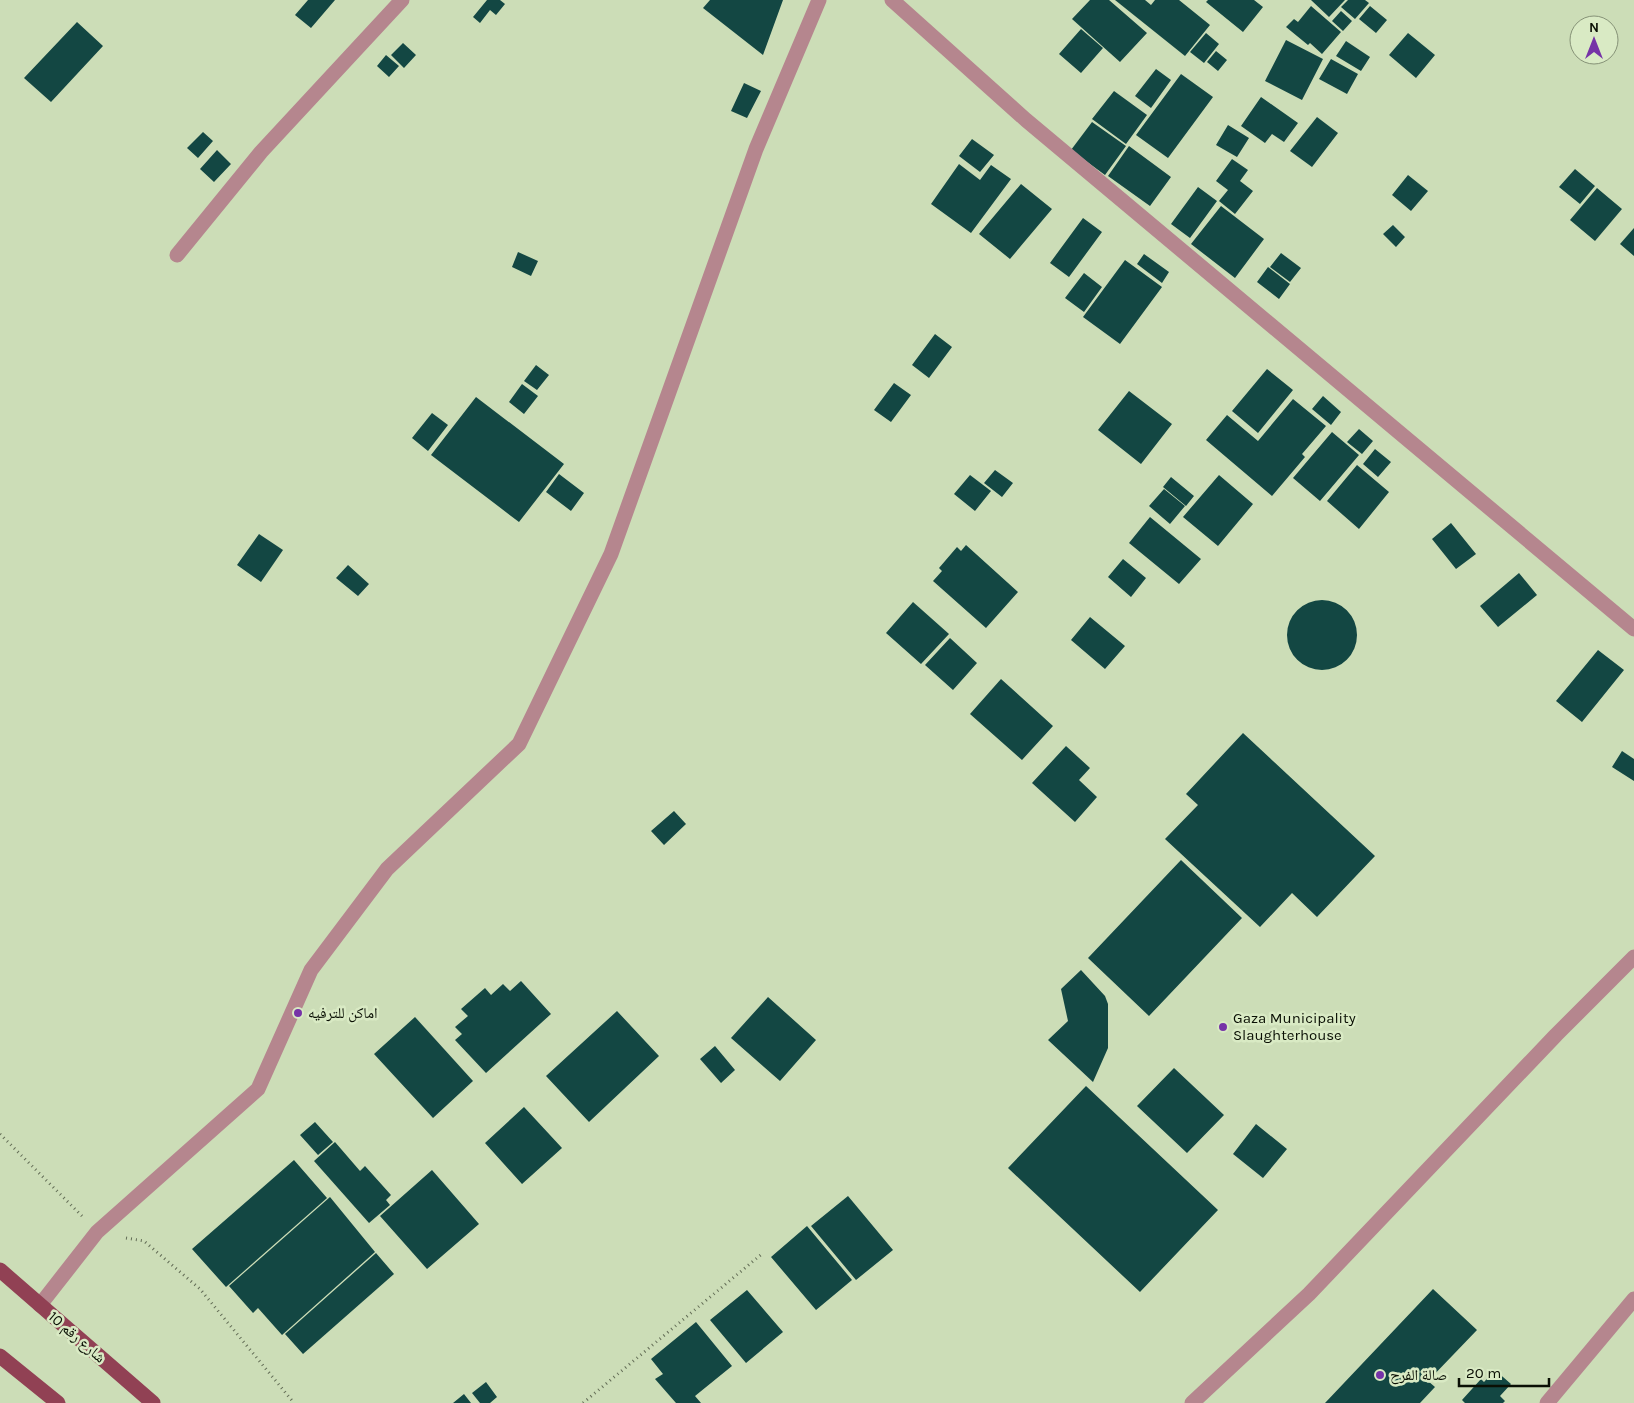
<svg xmlns="http://www.w3.org/2000/svg" width="1634" height="1403" font-family="Karla,'Noto Naskh Arabic',sans-serif">
<style>
.building{fill:#134743}
.lines{fill:none;stroke-linecap:round;stroke-linejoin:round}
.path{stroke:#636d56;stroke-width:3;stroke-dasharray:1 4;stroke-linecap:butt}
.minor{stroke:#b5868e;stroke-width:15}
.major{stroke:#914154;stroke-width:15}
.poi-dot{fill:#7633a7;stroke:#d9eac4;stroke-width:2}
.labels{text-anchor:middle;dominant-baseline:central;stroke-width:5;stroke-linejoin:round;paint-order:stroke}
.poi-label{font-size:15px;fill:#0a0f04;stroke:#d9eac4;text-anchor:start}
.street-label{font-size:15px;fill:#0a0f04;stroke:#d9eac4}
</style>
<rect width="100%" height="100%" fill="#ccddb7"/>
<!-- building -->
<path class="building" d="M308,0H335L311,28L295,15Z
M487,0H500L505,4L496,15L490,10L480,23L473,17Z
M710,0H783L763,55L703,8Z
M1090,0H1109L1147,33L1120,62L1072,19Z
M1115,0H1145L1151,5L1155,0H1179L1210,25L1185,56Z
M1208,0H1254L1263,7L1243,32L1206,2Z
M1311,0H1345L1329,17Z
M1348,0H1365L1369,3L1355,19L1341,7Z
M1311,6L1341,32L1322,54L1310,43L1308,45L1286,27L1294,19L1298,22Z
M1370,6L1387,20L1376,33L1359,19Z
M1341,11L1352,21L1343,31L1332,21Z
M77,22L103,46L51,102L24,78Z
M1081,29L1103,48L1081,73L1059,54Z
M1206,33L1219,44L1204,63L1190,52Z
M1408,33L1435,55L1416,78L1389,55Z
M1286,40L1323,59L1302,100L1265,81Z
M1346,41L1370,57L1361,71L1336,56Z
M403,43L416,55L404,68L391,55Z
M1216,51L1227,60L1218,71L1207,62Z
M386,55L399,66L389,77L377,66Z
M1331,59L1358,74L1347,94L1319,79Z
M1156,69L1171,80L1151,108L1135,96Z
M1181,74L1213,97L1168,158L1136,135Z
M744,83L761,91L747,118L731,111Z
M1114,91L1147,115L1126,144L1092,119Z
M1261,97L1298,123L1284,142L1272,134L1265,143L1241,126Z
M1317,117L1338,133L1312,167L1290,151Z
M1092,122L1126,146L1105,175L1071,150Z
M1228,125L1249,138L1237,157L1216,145Z
M203,132L213,141L198,158L187,148Z
M972,139L994,155L980,172L959,156Z
M1129,146L1171,177L1150,206L1108,176Z
M217,150L231,164L214,182L200,169Z
M1232,159L1248,170L1240,181L1253,191L1235,214L1219,201L1228,190L1216,181Z
M959,164L980,180L991,165L1011,179L971,233L931,204Z
M1575,169L1595,186L1580,204L1559,187Z
M1408,175L1428,191L1411,211L1392,195Z
M1021,184L1052,209L1010,259L979,234Z
M1198,187L1217,201L1190,238L1171,224Z
M1597,188L1622,209L1595,241L1570,220Z
M1221,206L1264,239L1235,278L1191,244Z
M1083,218L1102,232L1069,277L1050,263Z
M1393,225L1405,237L1396,247L1383,234Z
M1634,228V256L1620,244Z
M518,252L538,261L531,276L512,267Z
M1281,253L1301,268L1290,282L1270,267Z
M1144,254L1169,272L1162,283L1137,264Z
M1125,260L1162,287L1120,344L1083,317Z
M1268,267L1290,284L1279,299L1257,282Z
M1084,273L1102,287L1084,312L1065,298Z
M935,334L952,347L929,378L912,365Z
M536,365L549,375L537,390L524,381Z
M1267,369L1293,390L1258,433L1232,411Z
M894,383L911,395L891,422L874,410Z
M522,384L538,396L524,414L509,402Z
M1129,391L1172,424L1141,464L1098,430Z
M1323,396L1341,412L1331,425L1312,409Z
M476,397L564,464L519,522L431,455Z
M1293,399L1326,426L1302,454L1305,457L1272,496L1206,440L1227,415L1258,441Z
M432,413L448,425L428,451L412,438Z
M1359,429L1373,441L1362,454L1347,442Z
M1332,432L1359,455L1320,501L1293,478Z
M1375,449L1391,462L1378,477L1363,464Z
M1357,465L1389,492L1359,529L1327,501Z
M995,470L1013,483L1002,497L984,483Z
M559,474L584,493L571,511L546,492Z
M970,475L991,491L975,511L954,494Z
M1219,475L1253,504L1218,546L1183,517Z
M1171,477L1194,496L1186,506L1163,487Z
M1164,489L1185,506L1170,524L1149,506Z
M1150,517L1201,559L1179,584L1129,543Z
M1451,523L1476,554L1456,569L1432,539Z
M259,534L283,550L261,582L237,565Z
M966,545L1018,592L986,628L933,581L942,571L939,568L957,547L961,551Z
M1123,559L1146,578L1131,597L1108,577Z
M348,565L369,584L358,596L336,578Z
M1519,573L1537,595L1498,627L1480,606Z
M1287 635a35 35 0 1 1 70 0a35 35 0 1 1-70 0Z
M913,602L949,634L921,664L886,633Z
M1090,617L1125,646L1105,669L1071,640Z
M950,638L977,663L953,690L925,665Z
M1598,650L1624,670L1582,722L1556,701Z
M1001,679L1053,726L1022,760L970,714Z
M1243,733L1375,856L1317,917L1292,893L1260,927L1165,839L1198,805L1186,794Z
M1066,746L1090,768L1079,780L1097,797L1075,822L1032,783Z
M1622,751L1634,759V781L1612,767Z
M674,811L686,824L664,845L651,831Z
M1181,860L1242,918L1149,1016L1088,958Z
M1081,970L1105,996L1108,1004V1048L1093,1082L1048,1040L1068,1021L1061,989Z
M521,981L551,1014L486,1073L455,1040L462,1034L455,1027L468,1016L461,1009L485,988L491,995L503,984L510,991Z
M768,997L816,1040L780,1081L731,1038Z
M617,1011L659,1056L589,1122L546,1076Z
M415,1017L473,1081L433,1118L374,1054Z
M715,1046L735,1070L721,1083L700,1059Z
M1174,1068L1224,1115L1187,1153L1137,1106Z
M1086,1086L1218,1210L1140,1292L1008,1168Z
M524,1107L562,1148L522,1184L485,1143Z
M315,1122L333,1142L318,1155L300,1135Z
M1256,1124L1287,1149L1263,1178L1233,1154Z
M335,1142L360,1171L365,1166L391,1195L386,1200L390,1205L369,1223L314,1161Z
M294,1160L327,1198L226,1287L192,1249Z
M432,1170L479,1224L427,1269L380,1216Z
M848,1196L893,1250L856,1280L811,1226Z
M330,1197L375,1252L282,1335L258,1308L253,1313L229,1286Z
M807,1226L852,1280L816,1310L771,1257Z
M376,1253L394,1274L303,1354L285,1334Z
M1433,1289L1477,1330L1428,1381L1435,1387L1420,1403H1325Z
M747,1290L783,1332L746,1363L710,1320Z
M696,1322L732,1366L695,1396L701,1403H676L655,1379L663,1374L651,1359Z
M1495,1370L1511,1384L1500,1396L1505,1401L1503,1403H1465L1462,1400L1481,1379L1484,1382Z
M486,1382L497,1397L490,1403H480L472,1393Z
M464,1394L471,1403H453Z"/>
<g class="lines">
<!-- path -->
<path class="path" d="M0,1134L82,1216
M126,1238L144,1241L200,1289L294,1403
M583,1403L763,1253"/>
<!-- minor -->
<path class="minor" d="M892,0L1026,120L1634,629
M177,255L261,152L402,0
M40,1305L97,1232L258,1089L311,970L387,869L519,744L611,554L756,149L819,0
M1192,1403L1309,1294L1556,1035L1634,957
M1547,1403L1634,1299"/>
<!-- major -->
<path class="major" d="M0,1270L153,1403
M0,1356L58,1403"/>
</g>
<!-- markers -->
<g class="poi-dot">
<circle cx="298" cy="1013" r="5"/>
<circle cx="1223" cy="1027" r="5"/>
<circle cx="1380" cy="1375" r="5"/>
</g>
<g class="labels">
<!-- poi labels -->
<g class="poi-label">
<text x="308" y="1013">اماكن للترفيه</text>
<text x="1233" y="1018">Gaza Municipality<tspan x="1233" dy="17">Slaughterhouse</tspan></text>
<text x="1390" y="1375">صالة الفرح</text>
</g>
<!-- street labels -->
<g class="street-label">
<text transform="translate(77 1337) rotate(41)">شارع رقم 10</text>
</g>
</g>
<!-- north arrow -->
<g transform="translate(1594 40)"><circle r="24" fill="#d9eac4" stroke="#869277"/>
<path d="M0-4L9 19L0 12L-9 19Z" fill="#7633a7"/>
<text y="-8" font-size="14" font-weight="bold" text-anchor="middle" fill="#0a0f04">N</text>
</g>
<!-- scale -->
<path d="M1459 1378v8h90v-8" fill="none" stroke="#0a0f04" stroke-width="2.5"/>
<text x="1466" y="1378" font-size="15" fill="#0a0f04" stroke="#d9eac4" stroke-width="4" paint-order="stroke">20 m</text>
</svg>
